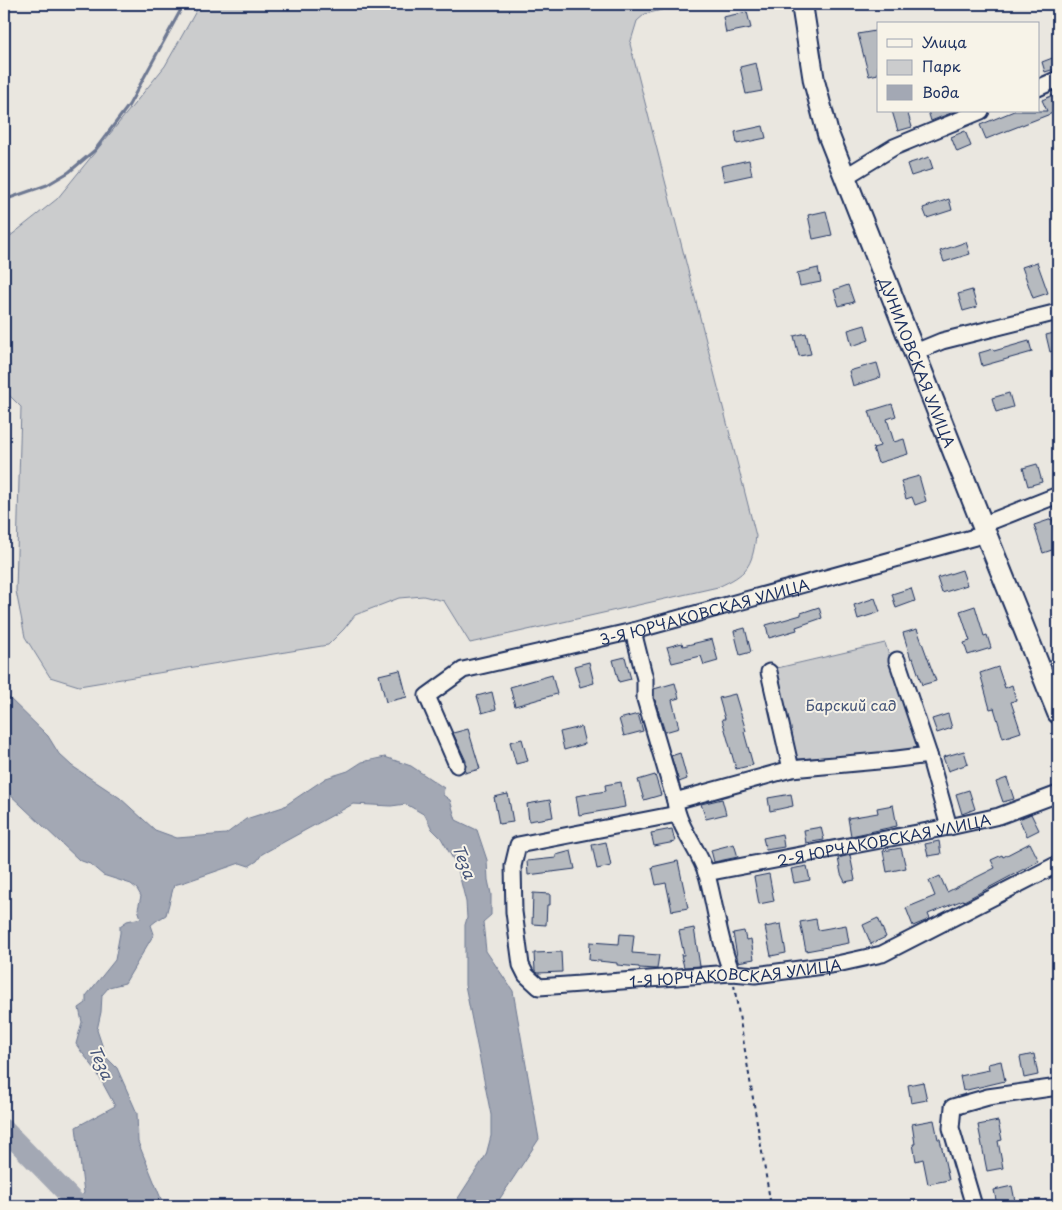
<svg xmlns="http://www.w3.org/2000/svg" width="1062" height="1210" font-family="'Playpen Sans',sans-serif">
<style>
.green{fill:#cbcccd;stroke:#737e96}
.water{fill:#a3a8b4;stroke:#6d7892}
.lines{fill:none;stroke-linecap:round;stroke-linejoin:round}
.stream{stroke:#6d7892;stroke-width:3}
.river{stroke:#a3a8b4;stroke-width:20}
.building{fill:#b6babf;stroke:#1b2f5e}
.minor-casing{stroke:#1b2f5e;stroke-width:19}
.major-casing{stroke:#1b2f5e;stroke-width:24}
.path{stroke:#1b2f5e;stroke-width:2;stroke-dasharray:4 4;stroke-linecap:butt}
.minor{stroke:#f7f3e8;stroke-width:15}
.major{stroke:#f7f3e8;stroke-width:20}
.labels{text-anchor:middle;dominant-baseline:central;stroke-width:4;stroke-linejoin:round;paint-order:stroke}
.street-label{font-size:15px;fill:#1b2f5e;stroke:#f7f3e8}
.park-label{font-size:15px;fill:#47567a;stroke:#f7f3e8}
.water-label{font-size:16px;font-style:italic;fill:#445378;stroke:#f7f3e8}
</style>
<rect width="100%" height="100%" fill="#eae7e0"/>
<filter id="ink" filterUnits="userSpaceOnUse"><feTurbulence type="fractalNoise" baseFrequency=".02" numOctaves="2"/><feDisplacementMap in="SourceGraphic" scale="10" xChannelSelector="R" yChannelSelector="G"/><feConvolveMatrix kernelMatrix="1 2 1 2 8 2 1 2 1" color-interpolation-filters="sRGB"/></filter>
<g filter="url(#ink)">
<!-- green -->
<path class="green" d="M200,4H686L645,14L637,21L630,44L756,536C752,567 747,574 718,587L470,643L444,601L423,596L399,598L355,615L344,629L328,645L79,686L50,677L25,637L16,591L21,407L4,390V241L57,199L165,66Z
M885,643L920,751L795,759L773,669Z"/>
<!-- water -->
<path class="water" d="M4,693L48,736L59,754L72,766L120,798L155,830L177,838L226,834L246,819L283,807L326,778L348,771L362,762L385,757L411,766L444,788L443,795L450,800L456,820L477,830L487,860L488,880L491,894V915L483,922L486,951L513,991L539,1139L495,1206H453L486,1155L491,1136V1115L465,985V925L467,918L466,902L457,866L441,838L432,829L425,815L406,804L391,806L353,804L262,854L257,861L249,866L240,863L185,882L174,885L166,915L156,921L151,925L154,934L125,983L109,987L102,995L101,1012L97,1030L106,1057L117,1068L137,1113L138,1142L164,1206H74L84,1193L76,1127L115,1106L95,1069L80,1050L76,1044L82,1022L79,1008L86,1003V996L115,960L120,933V926L127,921L141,918L138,909L141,896L137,889L131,884L103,875L90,864L79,860L4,789Z"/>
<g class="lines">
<!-- stream -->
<path class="stream" d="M4,200L47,185L69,172L95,150L129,105L184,4"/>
<!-- river -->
<path class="river" d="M4,1129L76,1203L85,1206"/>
</g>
<!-- building -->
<path class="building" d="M747,12L751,28L726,33L723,17Z
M875,31L878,46V74L869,76L858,34Z
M1055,57L1058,68L1045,72L1042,62Z
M756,63L762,91L746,94L740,67Z
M1058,93V111L986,139L980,125L1014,111H1047L1042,100Z
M892,111H907L912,127L898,131Z
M928,111H956L931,121Z
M763,126L766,138L737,144L735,132Z
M965,131L971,146L957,152L951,137Z
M929,157L933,169L911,176L907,164Z
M749,160L752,175L724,181L721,166Z
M949,199L952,210L927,218L923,208Z
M826,211L832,235L813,239L808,215Z
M966,242L970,254L944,262L940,251Z
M1037,262L1048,293L1033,298L1022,267Z
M818,268L821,282L800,286L797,273Z
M848,285L854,302L839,306L834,290Z
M972,290L977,307L963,311L958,294Z
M865,325L869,340L852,346L848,330Z
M1058,332V349L1050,352L1046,335Z
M806,333L811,354L799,356L794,336Z
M1029,341L1032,352L982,366L979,353L993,349L994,351Z
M877,363L881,377L853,386L849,371Z
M1009,393L1013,407L996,412L992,398Z
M892,404L896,416L887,419L894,442L904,439L908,454L878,463L873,448L880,446L869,411Z
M1037,464L1042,482L1028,486L1023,468Z
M919,476L926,501L915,505L912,497L906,499L901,481Z
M1052,519L1058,538V548L1043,553L1034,525Z
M962,570L967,585L942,593L937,578Z
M911,588L915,601L896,608L892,594Z
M875,598L880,612L858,619L854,605Z
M975,606L984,636L987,635L991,648L968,655L964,643L970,641L960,611Z
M819,607L822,618L796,627L797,630L769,638L766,625L801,615V613Z
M745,628L751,652L740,655L734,631Z
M917,629L936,681L922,685L913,658L911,659L903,633Z
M712,639L718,661L704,665L701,656L672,663L667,647L682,643L683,646Z
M625,657L631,679L619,682L613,660Z
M589,662L594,683L580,687L574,666Z
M998,667L1005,688L1012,685L1016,700L1011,702L1021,732L1003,738L994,708L990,709L980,673Z
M400,670L407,697L386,702L379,675Z
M552,675L557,694L515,706L510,687Z
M675,683L679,698L672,700L679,728L665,732L654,697V689Z
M492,692L496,709L482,713L477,696Z
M735,694L746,731L744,732L753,765L736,769L722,719H725L719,698Z
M638,714L643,731L624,736L619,719Z
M948,714L952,728L937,733L932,719Z
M581,727L585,744L564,750L560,732Z
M468,729L480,769L465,773L466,761L453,733Z
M522,739L528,761L516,764L510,742Z
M964,751L968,764L948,771L943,757Z
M680,753L687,779L679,782L671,756Z
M655,775L661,795L644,800L638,780Z
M1007,778L1014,799L1003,802L996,782Z
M621,782L625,807L579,815L576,796L606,791L605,785Z
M969,790L975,809L962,814L956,794Z
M508,794L513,822L499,824L494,797Z
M791,794L793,806L770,811L768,798Z
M722,799L726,814L706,819L701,804Z
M550,800L553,817L529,821L527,804Z
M893,805L897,826L851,836L848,818L878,813L877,808Z
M1031,814L1039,830L1027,836L1019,819Z
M821,827L824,840L806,843L804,830Z
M672,829L675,842L654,846L651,833Z
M782,834L784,847L766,850L763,838Z
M939,841L941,854L928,856L925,844Z
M606,842L611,866L597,869L592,845Z
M1030,843L1039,861L964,901L963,900L928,914L930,919L913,926L906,908L935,896L929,881L940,876L947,892L995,868L991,860L1002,855L1003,857Z
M734,844L738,857L714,862L711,850Z
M901,848L906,868L887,872L883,851Z
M571,851L575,869L528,875L527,861L556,858V855Z
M850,855L855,880L845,882L841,874L838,858Z
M678,861L688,908L672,911L666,883L656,885L652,867Z
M807,866L810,880L794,883L791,869Z
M769,874L774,901L759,904L754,877Z
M533,893L550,894V905H547L546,925L532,924Z
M878,918L886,937L871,944L863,925Z
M816,919L818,930L846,925L849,943L806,951L800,922Z
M781,924L786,953L771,956L765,927Z
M694,928L700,966L684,967L681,955H684L679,931Z
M744,931L746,940L751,939L754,959L738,962L733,933Z
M620,934L634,935L632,953L659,955L657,969L639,968V967L617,965V963L589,960L590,942L619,944Z
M561,952L562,972L538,973L535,971L534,953Z
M1034,1054L1038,1075L1024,1078L1020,1057Z
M1001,1061L1005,1081L963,1091L960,1076L989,1070L988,1064Z
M923,1082L927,1100L911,1103L908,1085Z
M934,1120L938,1139H940L949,1180L928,1184L923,1159L916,1161L913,1144H915L912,1124Z
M998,1121L1002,1140L998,1141L1003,1168L987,1171L978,1125Z
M1012,1186L1015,1201L997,1205L994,1190Z"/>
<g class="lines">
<!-- minor casing -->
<g class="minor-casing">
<g id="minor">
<path d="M1038,88L1058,79"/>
<path d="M845,177L894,147L981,111"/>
<path d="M913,353L942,341L1058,312"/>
<path d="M982,525L1058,495"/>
<path d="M633,631L645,679V699L675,801C678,828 699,849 707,875C716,908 719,942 732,973"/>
<path d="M897,660L929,755L949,827"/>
<path d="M769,672L791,769L889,760L929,755"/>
<path id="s1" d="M457,765L427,696L463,670L633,631L986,534"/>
<path d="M675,801L791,769"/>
<path id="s2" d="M677,814L518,845L513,866L514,912L521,965L526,975L539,987L732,973L755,975L837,964L882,954L1058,864"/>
<path id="s3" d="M706,873L949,827L999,816L1058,794"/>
<path d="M974,1206L951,1128L953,1107L988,1097L1058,1087"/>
</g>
</g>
<!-- major casing -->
<g class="major-casing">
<g id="major">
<path id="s4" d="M802,4L814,81L828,134L986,534L1058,713"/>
</g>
</g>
<!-- path -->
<path class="path" d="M734,985L771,1206"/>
<!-- minor -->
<use href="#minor" class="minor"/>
<!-- major -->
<use href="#major" class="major"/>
</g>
</g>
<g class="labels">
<!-- street labels -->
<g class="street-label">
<text stroke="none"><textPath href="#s4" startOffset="378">ДУНИЛОВСКАЯ УЛИЦА</textPath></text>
<text stroke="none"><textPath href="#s1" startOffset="368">3-Я ЮРЧАКОВСКАЯ УЛИЦА</textPath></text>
<text stroke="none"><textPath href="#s3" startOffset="181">2-Я ЮРЧАКОВСКАЯ УЛИЦА</textPath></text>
<text stroke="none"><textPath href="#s2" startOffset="509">1-Я ЮРЧАКОВСКАЯ УЛИЦА</textPath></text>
</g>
<!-- park labels -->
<g class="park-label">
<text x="851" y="704">Барский сад</text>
</g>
<!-- water labels -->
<g class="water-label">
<text transform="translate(465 861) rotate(68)">Теза</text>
<text transform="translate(102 1062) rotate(66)">Теза</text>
</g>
</g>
<!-- margin -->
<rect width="1062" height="1210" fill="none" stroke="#f7f3e8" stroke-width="20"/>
<rect x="10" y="10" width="1042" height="1190" fill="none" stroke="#1b2f5e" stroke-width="2" filter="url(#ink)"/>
<!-- legend -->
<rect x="877" y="22" width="162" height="90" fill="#f7f3e8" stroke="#9fa5b1"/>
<rect x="887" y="39" width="25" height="8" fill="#f7f3e8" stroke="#9fa5b1"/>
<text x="922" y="48" font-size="15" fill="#1b2f5e">Улица</text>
<rect x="887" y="60" width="25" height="15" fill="#cbcccd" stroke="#9fa5b1"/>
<text x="922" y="72" font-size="15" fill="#1b2f5e">Парк</text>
<rect x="887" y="85" width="25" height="15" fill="#a3a8b4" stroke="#9fa5b1"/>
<text x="922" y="98" font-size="15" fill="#1b2f5e">Вода</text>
</svg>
